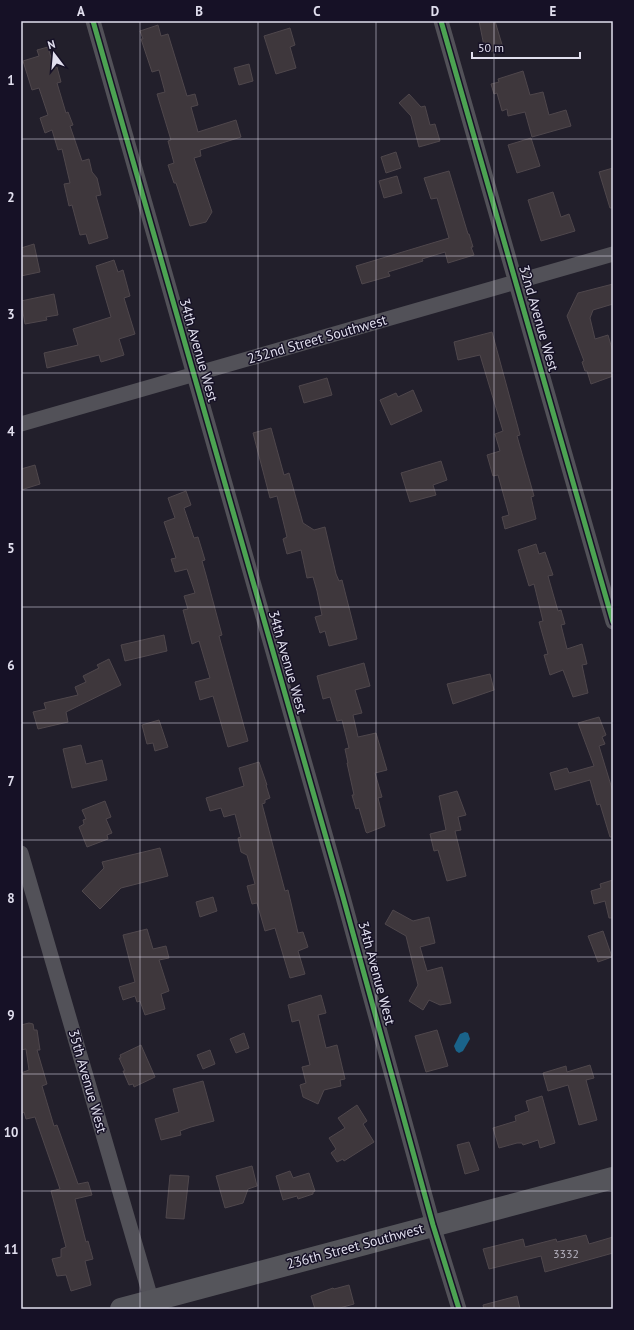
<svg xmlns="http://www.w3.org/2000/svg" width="634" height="1330" font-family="'PT Sans',sans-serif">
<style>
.water{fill:#1a638a}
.building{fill:#3e373c;stroke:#4f474c}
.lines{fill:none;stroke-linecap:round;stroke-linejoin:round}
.street{stroke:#525158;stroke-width:15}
.secondary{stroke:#55555b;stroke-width:22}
.cycleway-casing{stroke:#161126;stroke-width:8}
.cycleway{stroke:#4ca352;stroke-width:5}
.grid{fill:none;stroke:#e1dfee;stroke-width:1;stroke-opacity:0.55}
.labels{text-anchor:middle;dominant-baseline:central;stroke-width:3;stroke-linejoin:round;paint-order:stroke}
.number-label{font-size:12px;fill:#b8b5c2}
.street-label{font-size:14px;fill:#e1dfee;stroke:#161126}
.neatline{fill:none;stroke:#e1dfee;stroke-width:1.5}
.grid-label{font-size:13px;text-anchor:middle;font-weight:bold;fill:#e1dfee}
</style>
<rect width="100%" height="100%" fill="#221f2b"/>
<!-- water -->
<path class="water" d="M465,1032L468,1033L470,1039L463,1051L459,1053L456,1051L454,1046L460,1034Z"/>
<!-- building -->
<path class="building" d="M479,21H495L503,48L489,52L487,45L484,46Z
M158,25L161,36L168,34L187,96L195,94L198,105L191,107L198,132L236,120L241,137L200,150L201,156L194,158L212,212L206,222L190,226L176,183H174L168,165L174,163L168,141L171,140L157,94L165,92L159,70L152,72L141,39H143L140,31Z
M290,28L295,45L290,47L296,68L276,74L264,36Z
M48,47L54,68L57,67L61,82L57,83L66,113L68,112L73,125L70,126L82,161L89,159L92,172L97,178L101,195L96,196L108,238L89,244L86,234L80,235L72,205L69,206L64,184L70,183L62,149L58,150L52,130L45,133L40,118L48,115L39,88L32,90L23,61L39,56L37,50Z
M249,64L253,81L239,85L234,68Z
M523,71L530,95L543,92L549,115L566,110L571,126L532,137L525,112L508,116L507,109L502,111L497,93L494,94L491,84L499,82L498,79Z
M409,94L421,107L425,106L430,125L435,124L440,141L419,147L411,116L399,103Z
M531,138L540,166L517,173L508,145Z
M396,152L401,168L386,173L381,157Z
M613,168V208H610L599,172Z
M449,171L468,234H469L473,247H471L474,255L448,263L445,252L422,259L423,261L388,272L390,276L362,284L356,266L449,238L437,198L431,199L424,178Z
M397,176L402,193L384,198L379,181Z
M553,192L561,217L569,214L575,231L541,241L528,200Z
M34,244L40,272L21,276V248Z
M114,260L118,272L123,270L130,296L124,298L135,334L119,339L124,355L101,362L99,355L47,368L44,353L78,345L73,329L111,317L96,266Z
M613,284V304L593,310L590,318L595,339L608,335L613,352V376L591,384L587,371H585L582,362L584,361L567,316L578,293Z
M54,294L58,315L46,317L47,320L25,324L21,301Z
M492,332L520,435L517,436L534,496L531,497L536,519L505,529L502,517L509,515L498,475L493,476L487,455L500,451L495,434L503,431L480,355L458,360L454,342Z
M327,378L332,395L304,403L299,386Z
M413,390L422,411L391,425L380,400L396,393L398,397Z
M271,428L284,475L289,473L303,523L314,530L325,527L336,574L339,581L342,580L357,639L329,646L325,631L320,633L315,617L322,615L317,591L313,577L307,578L301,550L287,554L283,539L287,537L277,496L270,498L253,433Z
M441,461L447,480L433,485L436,495L410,502L401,473Z
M35,465L40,484L21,490V469Z
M186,491L191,505L184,508L194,538L198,537L205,560L202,561L206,575L222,635L219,636L248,741L228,747L213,696L200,700L195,682L210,678L199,641L192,644L183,610L188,609L184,596L195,593L187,569L175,572L171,559L176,558L164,522L175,518L168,498Z
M536,544L539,554L545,552L553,575L548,576L558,611L561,610L565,624L561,625L567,649L582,644L587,664L582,665L588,693L573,697L563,670L550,675L544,655L548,654L539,622L543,621L534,584L529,586L518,550Z
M164,635L167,651L125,661L121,645Z
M109,659L121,685L66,712L68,722L38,729L33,712L46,709L44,703L78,695L75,687L86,682L83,676L99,668L97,665Z
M364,663L370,686L355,690L362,713L353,715L358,737L376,733L387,770L375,773L382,797L378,798L385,826L367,833L366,832L359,808L356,809L352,795H354L347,763H348L345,749L349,748L342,720L337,721L330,697L323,699L317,676Z
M490,674L494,690L453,704L447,684Z
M599,717L606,735L602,737L605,744L599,746L613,792V837H610L600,804L597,805L590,780L555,790L550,773L567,768L569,773L594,766L578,723Z
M159,720L168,747L155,751L153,743L147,744L142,725Z
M81,745L86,764L102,760L107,780L72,788L63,749Z
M259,762L267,785H266L270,798L265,800V803L262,804L277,861L285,891L288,890L298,933L303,932L308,947L298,951L305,974L290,978L275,928L265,931L257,903L252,904L247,886L255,884L247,855L241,852L238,838L241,837L235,814L224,817L221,808L210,811L206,798L244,786L239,768Z
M457,791L466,815L458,817L461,830L455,831L466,876L447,881L438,850L434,851L430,834L446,830L439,796Z
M105,801L111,817L106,819L112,833L107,835L108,839L87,847L79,827L84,824L83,820L86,819L82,810Z
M160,848L168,876L121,888L100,909L82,891L104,868L102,862Z
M613,880V918H609L605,901L594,904L591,891L601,888L600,884Z
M213,897L217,911L200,917L196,902Z
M393,910L413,921L429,917L435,943L420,947L427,971L442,967L451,1003L440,1005L429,1000L423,1010L409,1001L418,985L406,936L385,924Z
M147,929L153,949L166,946L169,958L159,960L169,991L161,994L165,1009L145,1015L140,1001L137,1002L135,996L123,1000L119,987L135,982L123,935Z
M603,931L612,957L598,962L588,936Z
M321,995L326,1013L318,1015L326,1048L337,1045L345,1079L340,1080L341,1086L324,1090L318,1104L303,1097L300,1085L306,1083L302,1067L310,1065L299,1020L292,1022L288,1005Z
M29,1023L33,1024L34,1030H37L40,1050H37L47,1084L42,1086L54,1126L57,1125L78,1184L88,1182L92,1195L75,1199L86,1242L88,1241L93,1259L85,1261L91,1285L71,1291L66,1275L57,1276L52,1259L61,1257V1249L66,1247L51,1191L60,1189L35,1117L26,1119L24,1112L21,1114V1073L29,1070L26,1049L21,1050V1025Z
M437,1030L448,1066L426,1072L415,1036Z
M244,1033L249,1048L236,1053L230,1039Z
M141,1045L155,1077L134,1087L133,1084L129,1085L123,1071H125L119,1058H121L120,1055Z
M210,1050L215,1064L203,1069L197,1055Z
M590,1065L594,1078L586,1080L597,1120L579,1125L568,1085L548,1091L543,1073L566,1066L567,1072Z
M203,1081L214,1121L191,1127L180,1131L181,1135L161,1140L155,1119L179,1112L173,1089Z
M542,1096L555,1143L540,1148L538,1140L523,1145L522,1143H517L499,1148L493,1128L516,1121L515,1116L529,1111L526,1101Z
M357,1105L367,1121L363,1124L374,1142L344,1161L343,1159L337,1162L331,1153L336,1149L329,1138L345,1128L338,1118Z
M469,1142L479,1170L465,1174L457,1145Z
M252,1166L257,1186L248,1189L243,1203L225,1208L216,1176Z
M290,1171L293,1178L309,1173L315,1191L313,1192V1194L298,1199L297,1196L283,1200L276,1176Z
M170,1175L189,1176L184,1219L166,1218Z
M586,1235L589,1244L613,1237V1253L545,1272L541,1256L489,1269L483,1249L523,1239L525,1247L556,1239L557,1242Z
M349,1285L354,1304L336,1309H315L311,1296L333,1288L334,1289Z
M517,1296L520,1309H484L483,1305Z"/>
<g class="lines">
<!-- street -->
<path class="street" d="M93,21L343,897L433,1225L459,1309
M441,21L613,622
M21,424L613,254
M21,853L154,1309"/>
<!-- secondary -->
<path class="secondary" d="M121,1309L613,1178"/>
<!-- cycleway casing -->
<g class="cycleway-casing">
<path id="cycleway" d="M93,21L343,897L433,1225L459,1309
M441,21L613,622"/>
</g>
<!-- cycleway -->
<use href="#cycleway" class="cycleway"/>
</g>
<!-- grid -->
<path class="grid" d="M140,21V1309M258,21V1309M376,21V1309M494,21V1309M21,139H613M21,256H613M21,373H613M21,490H613M21,607H613M21,723H613M21,840H613M21,957H613M21,1074H613M21,1191H613"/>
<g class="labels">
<!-- number labels -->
<g class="number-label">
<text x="566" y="1253">3332</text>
</g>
<!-- street labels -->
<g class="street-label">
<text transform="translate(539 318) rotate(74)">32nd Avenue West</text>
<text transform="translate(317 339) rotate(-16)">232nd Street Southwest</text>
<text transform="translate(199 350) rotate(74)">34th Avenue West</text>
<text transform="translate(288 662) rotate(74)">34th Avenue West</text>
<text transform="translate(377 973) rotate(75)">34th Avenue West</text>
<text transform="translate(88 1081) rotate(74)">35th Avenue West</text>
<text transform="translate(355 1246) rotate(-15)">236th Street Southwest</text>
</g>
</g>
<!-- border -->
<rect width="634" height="1330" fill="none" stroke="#161126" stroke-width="44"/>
<!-- north arrow -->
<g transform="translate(54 54) rotate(344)" stroke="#161126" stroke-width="3" paint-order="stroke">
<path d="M0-3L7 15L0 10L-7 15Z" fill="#e1dfee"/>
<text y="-6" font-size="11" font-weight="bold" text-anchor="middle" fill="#e1dfee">N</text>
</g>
<!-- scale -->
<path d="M472 52v6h108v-6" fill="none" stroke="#e1dfee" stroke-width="2"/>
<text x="478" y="52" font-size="12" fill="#e1dfee" stroke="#161126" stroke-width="3" paint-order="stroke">50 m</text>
<rect x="22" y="22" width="590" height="1286" class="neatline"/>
<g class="grid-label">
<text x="81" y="16">A</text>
<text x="199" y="16">B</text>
<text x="317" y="16">C</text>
<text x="435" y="16">D</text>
<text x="553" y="16">E</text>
<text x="11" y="85">1</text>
<text x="11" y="202">2</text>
<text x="11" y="319">3</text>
<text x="11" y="436">4</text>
<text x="11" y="553">5</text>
<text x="11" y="670">6</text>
<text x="11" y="786">7</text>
<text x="11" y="903">8</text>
<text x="11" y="1020">9</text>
<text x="11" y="1137">10</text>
<text x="11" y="1254">11</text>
</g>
</svg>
